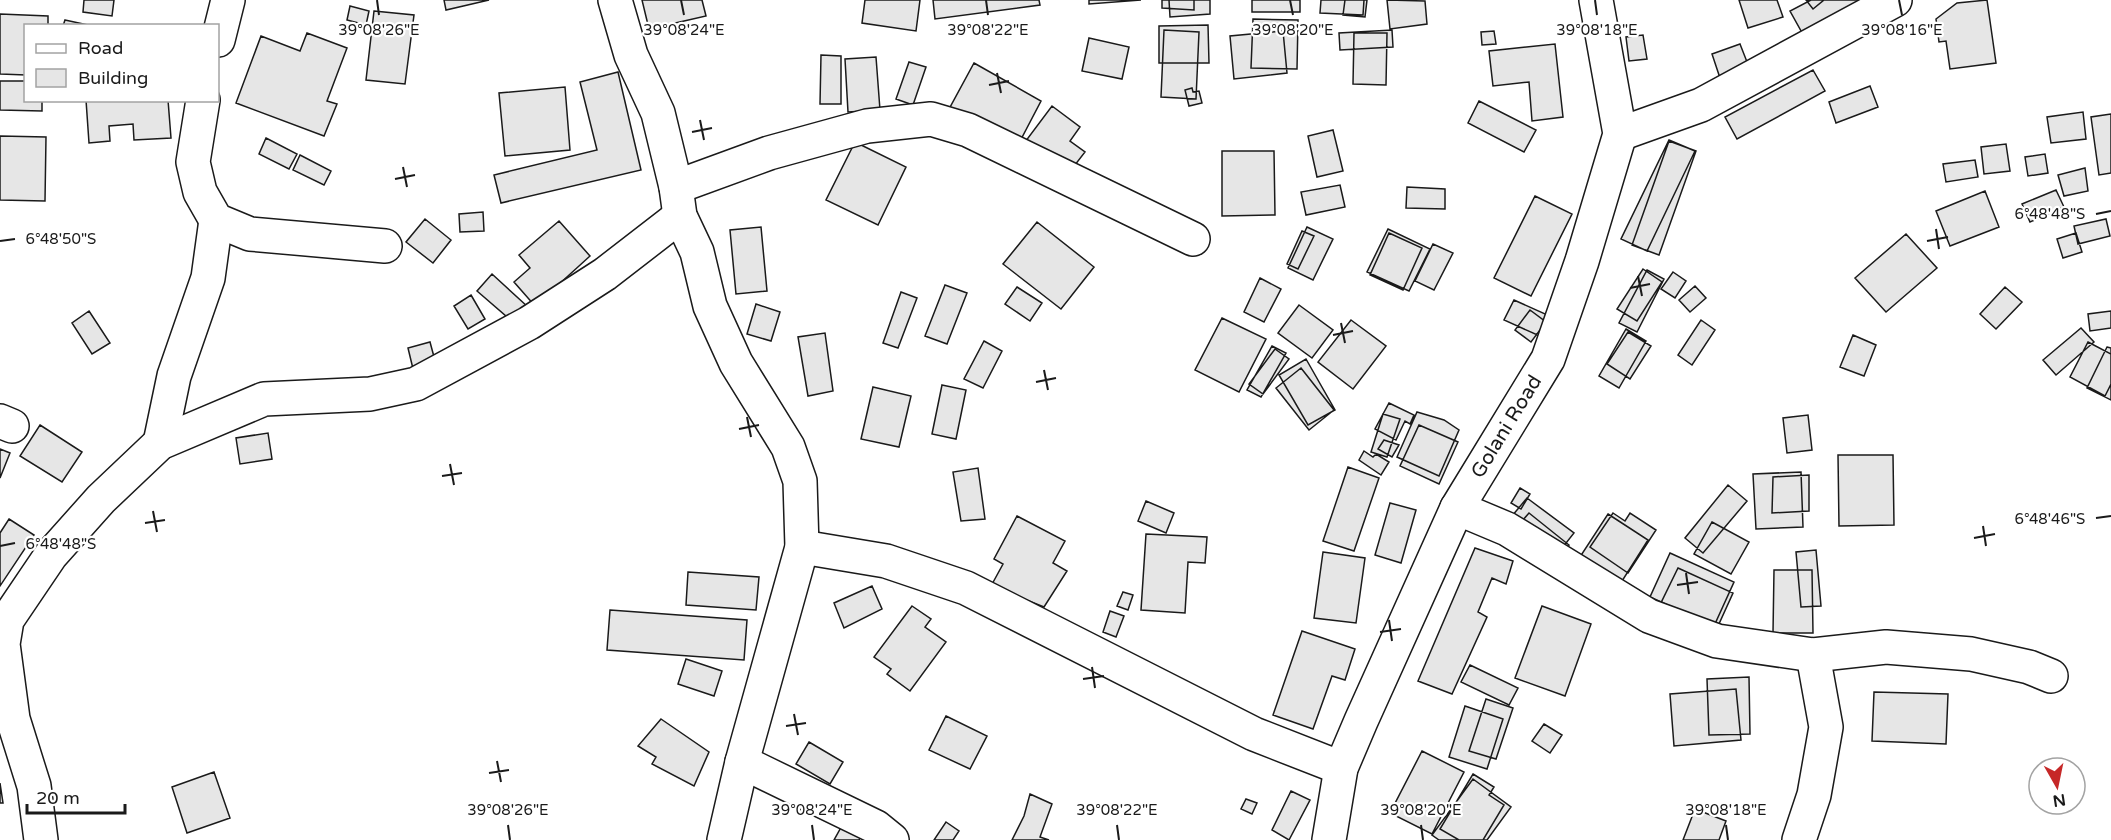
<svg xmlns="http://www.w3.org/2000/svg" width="2111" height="840" font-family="'Varela Round',sans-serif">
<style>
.building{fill:#e6e6e6;stroke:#1a1a1a;stroke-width:1.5}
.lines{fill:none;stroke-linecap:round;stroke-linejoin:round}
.minor-casing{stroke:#1a1a1a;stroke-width:36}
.minor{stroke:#fff;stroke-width:33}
.ticks{fill:none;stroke:#1a1a1a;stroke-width:2}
.labels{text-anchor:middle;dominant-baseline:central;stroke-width:4.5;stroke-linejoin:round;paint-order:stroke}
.street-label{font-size:20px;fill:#1a1a1a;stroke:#fff}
.ticks-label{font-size:15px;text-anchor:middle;fill:#1a1a1a;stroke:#fff;stroke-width:4.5;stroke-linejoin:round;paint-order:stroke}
</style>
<rect width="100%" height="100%" fill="#fff"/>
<!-- building -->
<path class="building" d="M84,0H114L112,16L83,12Z
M444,0H489L446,10Z
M642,0H702L706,16L649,29Z
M865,0H920L916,31L862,23Z
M933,0H1039L1040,5L935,19Z
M1089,0H1141L1089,4Z
M1162,0H1194V10L1162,8Z
M1169,0H1210V14L1170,17Z
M1252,0H1300V12H1252Z
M1321,0H1364L1363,15L1320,13Z
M1345,0H1367L1365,17L1343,15Z
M1387,0L1425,1L1427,24L1390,29Z
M1739,0H1777L1783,17L1748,28Z
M1806,0H1824L1813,9Z
M1811,0H1878L1805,38L1790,11Z
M1987,0L1996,63L1950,69L1946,41L1939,42L1936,19L1957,3Z
M350,6L369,11L366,25L347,20Z
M374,11L414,15L405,84L366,80Z
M0,14L48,16V26H26V75L0,74Z
M1253,19L1298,20L1297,69L1251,68Z
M65,20L88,25L63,26Z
M1208,25L1209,63H1159V26Z
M1164,30L1199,32L1196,99L1161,97Z
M1392,30L1393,47L1340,50L1339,33Z
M1283,31L1287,73L1234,79L1230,36Z
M1494,31L1496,44L1482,45L1481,32Z
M307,33L347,48L327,101L337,104L324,136L236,103L261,36L300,51Z
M1354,33H1387L1386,85L1353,84Z
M1643,35L1647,59L1629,61L1626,37Z
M1089,38L1129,47L1122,79L1082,71Z
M1555,44L1563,117L1532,121L1529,82L1493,86L1489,51Z
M1740,44L1749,67L1720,78L1712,54Z
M821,55L841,56V104H820Z
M876,57L880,110L848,112L845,59Z
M909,62L926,67L913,105L896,99Z
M974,63L1041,101L1018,145L948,111Z
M1813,70L1825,91L1737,139L1725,117Z
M618,72L641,170L501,203L494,175L597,150L580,82Z
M0,81H26V100H42V111L0,110Z
M1870,86L1878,107L1836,123L1829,102Z
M565,87L570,150L505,156L499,93Z
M1192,88L1193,92L1199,91L1202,103L1189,106L1185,90Z
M86,100H168L171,138L134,140L133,124L109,126L110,141L89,143Z
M1479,101L1536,130L1524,152L1468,123Z
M1052,106L1080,127L1070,141L1085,152L1068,174L1025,142Z
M2083,112L2086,139L2051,143L2047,117Z
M2111,114V173L2099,175L2091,117Z
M1333,130L1343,171L1317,177L1308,136Z
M0,136L46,137L45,201L0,200Z
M266,138L297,154L289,169L259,154Z
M1669,140L1695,151L1647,251L1621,239Z
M1669,141L1696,151L1659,255L1632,245Z
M855,142L906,167L878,225L826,200Z
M2006,144L2010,171L1984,174L1981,147Z
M1222,151H1274L1275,215L1222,216Z
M2045,154L2048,173L2028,176L2025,157Z
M300,155L331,171L324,185L293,170Z
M1975,160L1978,177L1946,182L1943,164Z
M2085,168L2088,191L2064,196L2058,175Z
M1340,185L1345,207L1306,215L1301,192Z
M1407,187L1445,189V209L1406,208Z
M2056,190L2064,207L2030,222L2022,204Z
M1985,191L1999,227L1950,246L1936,211Z
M1535,196L1572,214L1531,296L1494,278Z
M483,212L484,231L460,232L459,214Z
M425,219L451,240L433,263L406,242Z
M2106,219L2110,236L2078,244L2074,226Z
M559,221L590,256L535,306L514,282L530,268L519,255Z
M1037,222L1094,267L1061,309L1003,264Z
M761,227L767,291L736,294L730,230Z
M1307,227L1333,239L1313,280L1288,268Z
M1388,229L1430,249L1409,291L1367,272Z
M1302,231L1314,236L1298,269L1287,264Z
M1389,233L1422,248L1403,290L1370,275Z
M2076,233L2082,252L2063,258L2057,239Z
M1906,234L1937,268L1886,312L1855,278Z
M1433,244L1453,253L1434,290L1415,281Z
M1643,269L1662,282L1637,321L1617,309Z
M1647,270L1664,279L1637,332L1619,323Z
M1673,272L1686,281L1675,298L1661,289Z
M492,274L528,307L514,323L477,291Z
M1260,278L1281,289L1264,322L1244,312Z
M945,285L967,293L947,344L925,336Z
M1695,286L1706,298L1690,312L1679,300Z
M1017,287L1042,303L1030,321L1005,304Z
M2005,287L2022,302L1996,329L1980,314Z
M901,292L917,298L898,348L883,343Z
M471,295L485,319L468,329L454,306Z
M1514,300L1552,317L1542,337L1504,320Z
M756,304L780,312L771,341L747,334Z
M1299,305L1333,330L1312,358L1278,333Z
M1530,310L1546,322L1531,342L1515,330Z
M89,311L110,343L92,354L72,323Z
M2111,311V328L2090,331L2088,314Z
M1222,318L1266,339L1239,392L1195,370Z
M1351,320L1386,346L1353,389L1318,362Z
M1701,320L1715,330L1692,365L1678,355Z
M2081,328L2094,342L2056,375L2043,360Z
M1626,329L1646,341L1619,388L1599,376Z
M1628,332L1651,346L1630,379L1607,364Z
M825,333L833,391L808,396L798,337Z
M1853,335L1876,345L1864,376L1840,367Z
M984,341L1002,351L983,388L964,379Z
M430,342L437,368L414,373L408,348Z
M2088,342L2111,354V384L2105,396L2070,377Z
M1272,346L1286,353L1261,397L1247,390Z
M2107,347L2111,348V400L2087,388Z
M1275,349L1289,359L1263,394L1249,384Z
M1306,359L1335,410L1308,425L1279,375Z
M1301,368L1334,410L1309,430L1276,388Z
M942,385L966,390L956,439L932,434Z
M873,387L911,396L899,447L861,439Z
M1389,403L1414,415L1410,424L1405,421L1396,440L1375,429Z
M1417,412L1444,420L1459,430L1439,476L1397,457Z
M1383,414L1400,419L1387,457L1371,452Z
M1808,415L1812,450L1787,453L1783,418Z
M40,425L82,452L62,482L20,456Z
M1419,425L1458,442L1439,484L1400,466Z
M268,433L272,459L240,464L236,438Z
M1384,440L1399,445L1392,457L1378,449Z
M0,449L10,453L0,478Z
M1364,451L1373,457L1376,454L1389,462L1381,475L1359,460Z
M1838,455H1893L1894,525L1839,526Z
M1348,467L1379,478L1354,551L1323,541Z
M978,468L985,519L961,521L953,472Z
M1801,472L1803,527L1756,529L1753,474Z
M1809,475V511L1772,513L1773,477Z
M1728,485L1747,501L1703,553L1685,538Z
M1520,488L1530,494L1521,509L1511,503Z
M1527,498L1574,533L1559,552L1512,516Z
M1146,501L1174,513L1166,533L1138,521Z
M1390,503L1416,510L1401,563L1375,555Z
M1529,513L1569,545L1557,560L1516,528Z
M1613,513L1625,521L1630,513L1656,530L1628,573L1590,547Z
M1608,514L1648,540L1617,589L1576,563Z
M1017,516L1065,541L1053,563L1067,571L1044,607L991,586L1003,564L994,559Z
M9,519L34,535L0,586V533Z
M1712,522L1749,542L1731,574L1694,554Z
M1146,534L1207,537L1205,563L1188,562L1185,613L1141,610Z
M1475,548L1513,561L1506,584L1492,578L1478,612L1487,617L1452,694L1418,681Z
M1816,550L1821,606L1801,607L1796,552Z
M1323,552L1365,558L1356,623L1314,618Z
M1670,553L1734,582L1714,626L1650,597Z
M1678,568L1733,593L1713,637L1657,611Z
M1774,570H1812L1813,633H1773Z
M688,572L759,577L756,610L686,605Z
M872,586L882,609L844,628L834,603Z
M1123,592L1133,595L1128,610L1117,606Z
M912,606L931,619L925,627L946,642L910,691L887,674L891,669L874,657Z
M1542,606L1591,624L1565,696L1515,678Z
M610,610L747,620L744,660L607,650Z
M1110,611L1124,616L1116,637L1103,632Z
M1302,631L1355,649L1345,680L1332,676L1313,729L1273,715Z
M686,659L722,671L714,696L678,684Z
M1470,665L1518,688L1509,705L1461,682Z
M1749,677L1750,734L1709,735L1707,679Z
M1736,689L1741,740L1674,746L1670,694Z
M1874,692L1948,694L1946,744L1872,741Z
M1486,699L1513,708L1496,759L1469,751Z
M1465,706L1503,719L1487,769L1449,757Z
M946,716L987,736L970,769L929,750Z
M661,719L709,752L694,786L652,764L656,757L638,746Z
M1544,724L1562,735L1550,753L1532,741Z
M809,742L843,762L830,784L796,764Z
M1422,751L1464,772L1432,834L1390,813Z
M214,772L230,818L187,833L172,787Z
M1473,774L1494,787L1489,795L1504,805L1483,840H1459L1440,829Z
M1473,779L1511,807L1487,840H1439L1432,835Z
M0,783L3,803H0Z
M1291,791L1310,800L1289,840L1272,830Z
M1030,794L1052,804L1040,837L1049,840H1012L1024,816Z
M1246,799L1257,803L1252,814L1241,809Z
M1695,809L1726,821L1719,840H1683Z
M844,822L863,832L859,840H834Z
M946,822L959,831L953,840H934Z"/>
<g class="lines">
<!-- minor casing -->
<g class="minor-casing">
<g id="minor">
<path d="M615,0L631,55L658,113L676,187L680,216L697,252L710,306L736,363L788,447L800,481L802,547L742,762L724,840"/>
<path d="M218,40L228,0"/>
<path d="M203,100L193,162L200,192L216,220L250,234L385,246"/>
<path d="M1620,134L1701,105L1895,0"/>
<path d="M676,187L769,153L867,126L931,119L968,130L1193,239"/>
<path d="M0,421L12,426"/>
<path d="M160,443L174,376L208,278L216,220"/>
<path d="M1457,508L1507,529L1649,616L1717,641L1813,655L1886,647L1971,654L2029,667L2051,676"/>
<path d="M802,547L886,561L966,588L1254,734L1341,768"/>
<path d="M742,762L876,827L892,840"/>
<path d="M41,840L34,786L13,719L3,644L7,620L51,555L101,499L160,443L264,399L370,394L416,384L529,323L605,274L680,216"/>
<path id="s1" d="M1329,840L1341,768L1361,721L1457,508L1548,359L1582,261L1620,134L1596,0"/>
<path d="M1799,840L1814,795L1826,727L1813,655"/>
</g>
</g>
<!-- minor -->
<use href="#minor" class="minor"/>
</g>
<!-- ticks -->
<path class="ticks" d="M377,0L379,15M681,0L684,15M986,0L988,15M1290,0L1293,15M1595,0L1597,15M1899,0L1902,15M997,73L1001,93M989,85L1009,81M700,120L704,140M692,132L712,128M403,167L407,187M395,179L415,175M2096,214L2111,211M1936,229L1939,249M0,241L15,239M1927,241L1948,237M1638,276L1642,296M1630,288L1650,284M1341,323L1345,343M1333,335L1353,331M1044,370L1048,390M1036,382L1056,378M747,417L751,437M739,429L759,425M450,464L454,485M442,476L462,473M153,511L157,532M2096,518L2111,516M145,523L165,520M1983,526L1986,546M1974,538L1995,534M0,546L15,543M1686,573L1689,594M1677,585L1698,582M1389,620L1392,641M1380,632L1401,629M1092,667L1095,688M1083,679L1104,676M794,714L798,735M786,726L806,723M497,761L501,782M489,773L509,770M508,825L510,840M812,825L814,840M1117,825L1119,840M1421,825L1423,840M1726,825L1728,840"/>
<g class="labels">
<!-- street labels -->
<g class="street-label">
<text stroke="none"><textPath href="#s1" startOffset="453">Golani Road</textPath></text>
</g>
</g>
<g class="ticks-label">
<text x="379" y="35">39°08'26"E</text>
<text x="684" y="35">39°08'24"E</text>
<text x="988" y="35">39°08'22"E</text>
<text x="1293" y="35">39°08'20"E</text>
<text x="1597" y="35">39°08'18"E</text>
<text x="1902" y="35">39°08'16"E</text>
<text x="2050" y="219">6°48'48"S</text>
<text x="61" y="244">6°48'50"S</text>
<text x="2050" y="524">6°48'46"S</text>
<text x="61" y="549">6°48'48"S</text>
<text x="508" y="815">39°08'26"E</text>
<text x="812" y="815">39°08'24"E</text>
<text x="1117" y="815">39°08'22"E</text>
<text x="1421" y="815">39°08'20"E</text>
<text x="1726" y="815">39°08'18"E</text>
</g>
<!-- legend -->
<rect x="24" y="24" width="195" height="78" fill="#ffffff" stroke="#a3a3a3" stroke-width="1.5"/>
<rect x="36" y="44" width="30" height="9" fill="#ffffff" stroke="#a3a3a3" stroke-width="1.5"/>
<text x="78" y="54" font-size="18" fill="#1a1a1a">Road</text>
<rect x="36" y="69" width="30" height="18" fill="#e6e6e6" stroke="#a3a3a3" stroke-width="1.5"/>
<text x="78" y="84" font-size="18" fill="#1a1a1a">Building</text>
<!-- north arrow -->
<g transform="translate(2057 786) rotate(171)"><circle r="28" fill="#ffffff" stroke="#a3a3a3" stroke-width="1.5"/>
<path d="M0-4.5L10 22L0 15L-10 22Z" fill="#c62828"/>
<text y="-9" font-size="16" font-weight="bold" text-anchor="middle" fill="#1a1a1a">N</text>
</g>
<!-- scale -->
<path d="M27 804v9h98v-9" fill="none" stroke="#1a1a1a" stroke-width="3"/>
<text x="36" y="804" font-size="18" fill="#1a1a1a" stroke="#ffffff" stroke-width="4.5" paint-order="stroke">20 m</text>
</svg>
